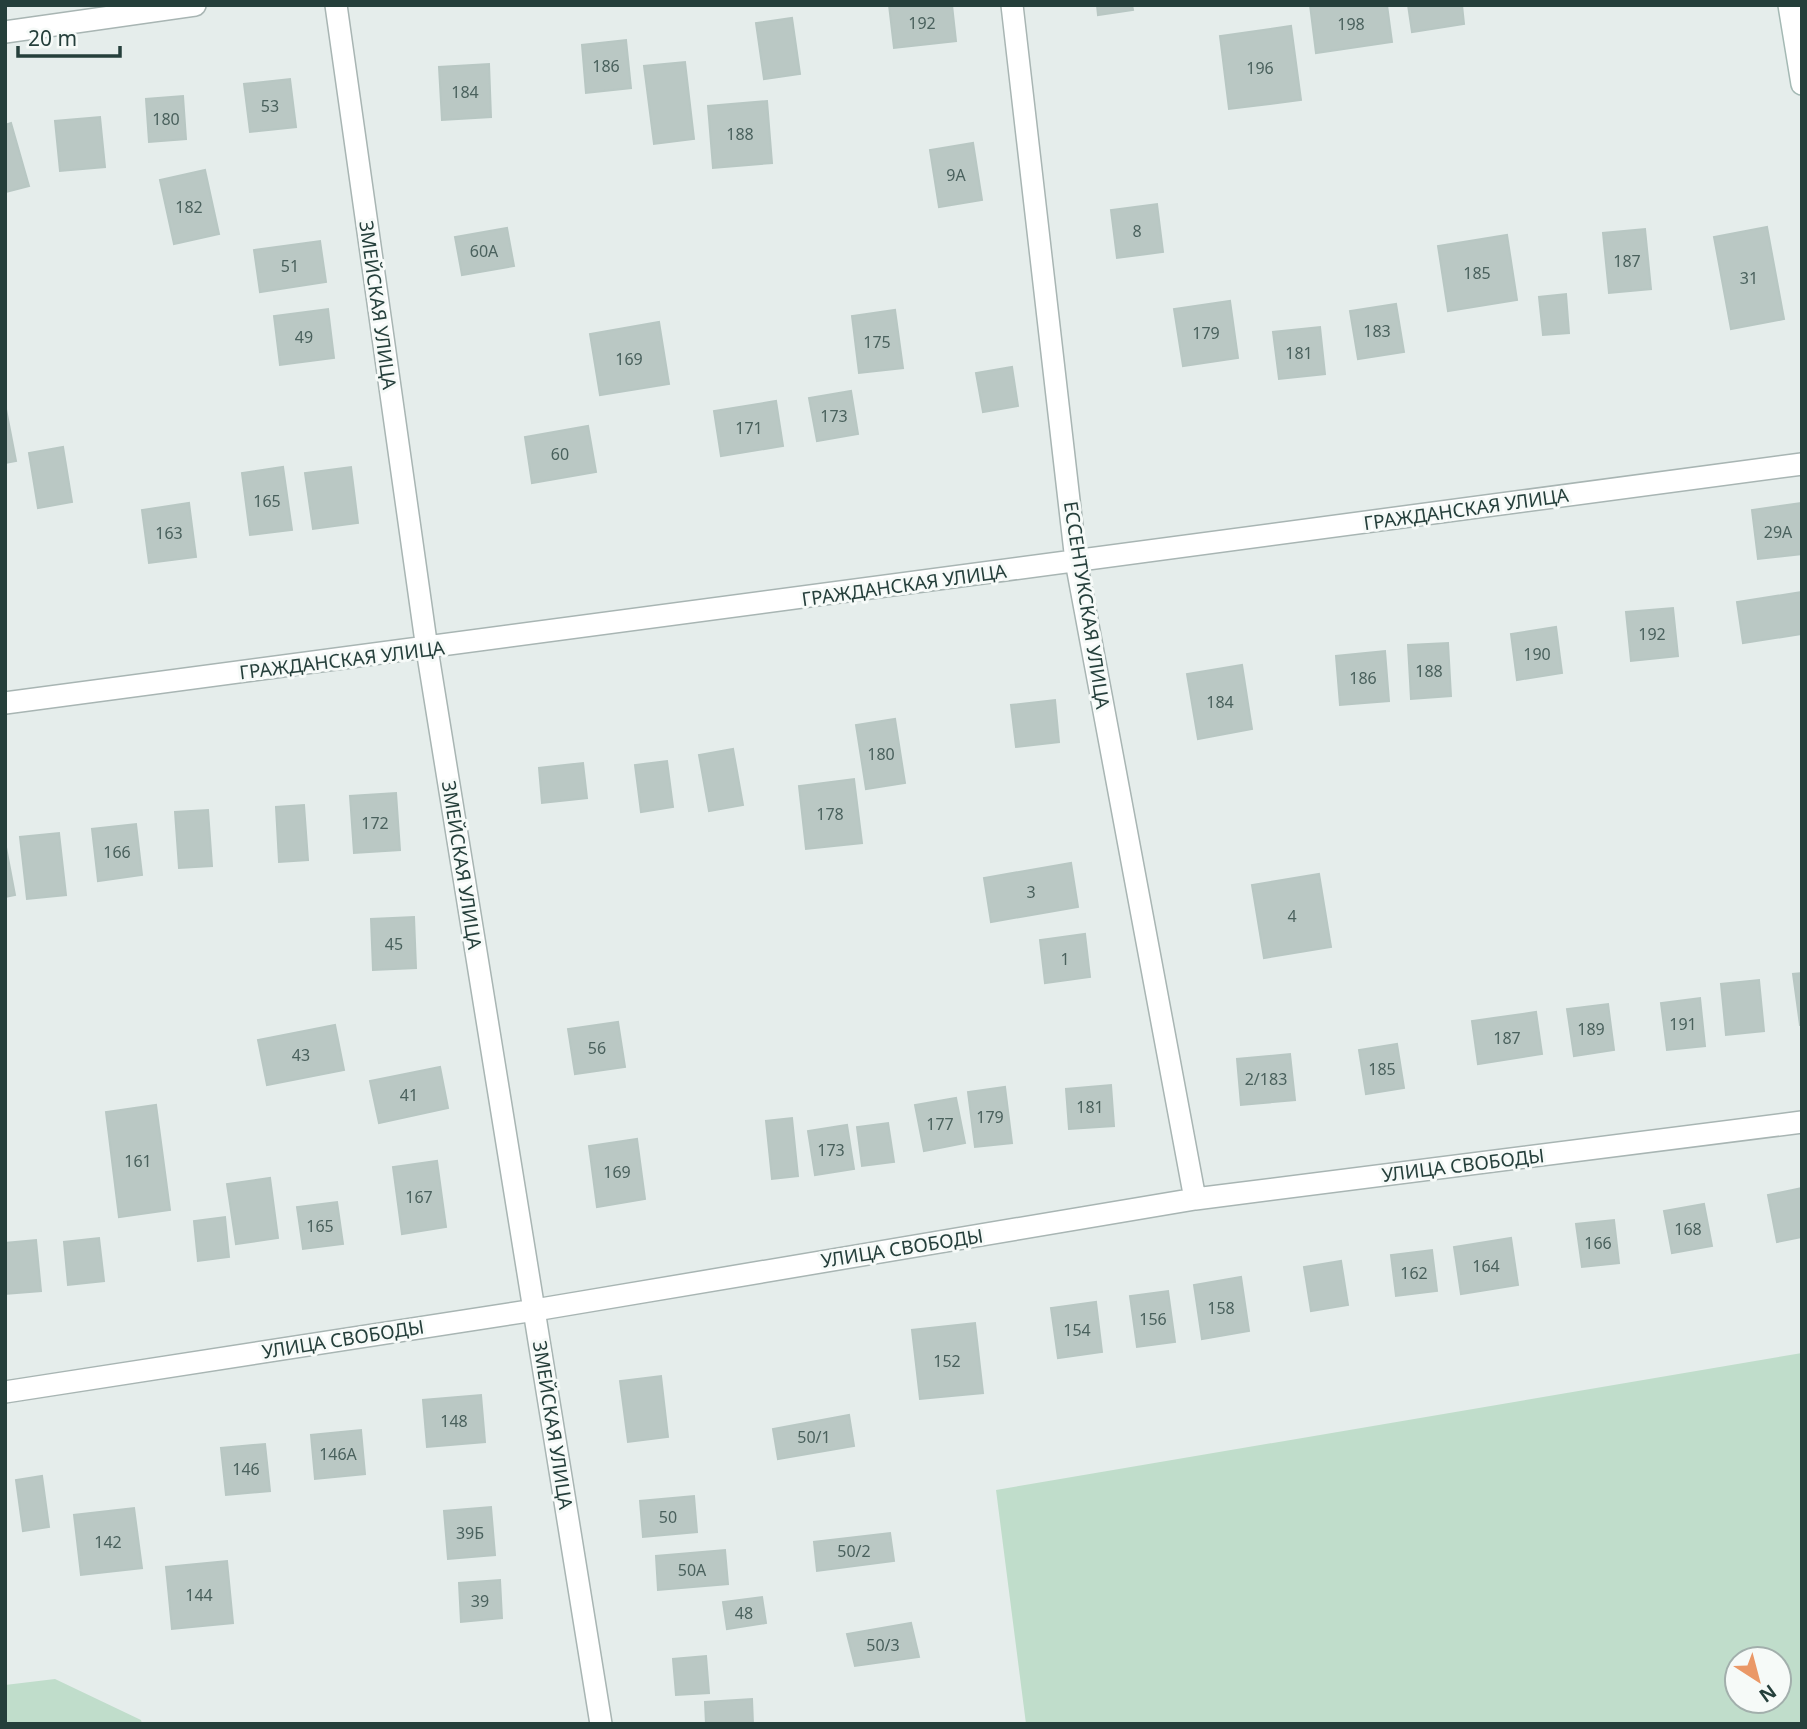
<svg xmlns="http://www.w3.org/2000/svg" width="1807" height="1729" font-family="'Noto Sans',sans-serif">
<style>
.green{fill:#c0ddcb;fill-rule:evenodd}
.building{fill:#bac8c4;stroke:#b8c7c3;stroke-width:2}
.lines{fill:none;stroke-linecap:round;stroke-linejoin:round}
.minor-casing{stroke:#a8b5b3;stroke-width:24}
.secondary-casing{stroke:#a4b9b4;stroke-width:24}
.minor{stroke:#fff;stroke-width:21}
.secondary{stroke:#fff;stroke-width:21}
.labels{text-anchor:middle;dominant-baseline:central;stroke-width:6;stroke-linejoin:round;paint-order:stroke}
.number-label{font-size:16px;fill:#4a615d}
.street-label{font-size:19px;fill:#253f3b;stroke:#f6faf8}
</style>
<rect width="100%" height="100%" fill="#e5edeb"/>
<!-- green -->
<path class="green" d="M1802,1353V1724H1026L996,1490ZM1737,1659H1779V1701H1737Z
M55,1679L141,1720L142,1724H5V1685Z"/>
<!-- building -->
<path class="building" d="M889,5H952L956,41L894,48Z
M1097,5H1132L1133,10L1098,15Z
M1310,5H1387L1392,42L1316,53Z
M1408,5H1462L1464,24L1412,32Z
M792,18L800,74L764,79L756,23Z
M1291,26L1301,100L1229,109L1220,36Z
M626,40L631,88L586,93L582,45Z
M685,62L694,139L654,144L644,66Z
M489,64L491,117L442,120L439,67Z
M290,79L296,127L250,132L244,84Z
M183,96L186,139L149,142L146,99Z
M767,101L772,163L713,168L708,106Z
M100,117L105,167L60,171L55,121Z
M11,123L29,186L6,192L5,125Z
M973,143L982,200L939,207L930,150Z
M205,170L219,234L174,244L160,180Z
M1157,204L1163,252L1117,258L1111,210Z
M1767,227L1784,319L1731,329L1714,237Z
M507,228L514,266L462,275L455,237Z
M1645,229L1651,289L1609,293L1603,233Z
M1507,235L1517,300L1448,311L1438,246Z
M320,241L326,282L260,292L254,250Z
M1566,294L1569,333L1543,335L1539,297Z
M1230,301L1238,358L1183,366L1174,309Z
M1396,304L1404,352L1358,359L1350,311Z
M328,309L334,358L280,365L274,316Z
M895,310L903,368L859,373L852,316Z
M659,322L669,384L600,395L590,334Z
M1320,327L1325,374L1279,379L1273,332Z
M1012,367L1018,406L983,412L976,373Z
M851,391L858,434L817,441L809,398Z
M776,401L783,446L721,456L714,411Z
M5,404L16,461L5,463Z
M588,426L596,472L532,483L525,437Z
M63,447L72,502L38,508L29,453Z
M283,467L292,530L250,535L242,473Z
M351,467L358,523L313,529L305,473Z
M189,503L196,557L149,563L142,510Z
M1802,503V554L1758,559L1752,510Z
M1802,592V634L1743,643L1737,602Z
M1673,608L1678,656L1631,661L1626,612Z
M1556,627L1562,673L1517,680L1511,634Z
M1448,643L1451,696L1411,699L1408,645Z
M1385,651L1389,701L1340,705L1336,656Z
M1242,665L1252,729L1198,739L1187,674Z
M1055,700L1059,742L1016,747L1011,705Z
M895,719L905,783L866,789L856,725Z
M733,749L743,805L709,811L699,755Z
M667,761L673,807L641,812L635,765Z
M583,763L587,798L542,803L539,768Z
M854,779L862,843L806,849L799,786Z
M396,793L400,850L354,853L350,796Z
M304,805L308,860L279,862L276,807Z
M208,810L212,866L179,868L175,812Z
M136,824L142,875L98,881L92,829Z
M59,833L66,895L27,899L20,837Z
M5,842L15,895L5,897Z
M1071,863L1078,907L991,922L984,878Z
M1319,874L1331,947L1264,958L1252,885Z
M414,917L416,968L373,970L371,919Z
M1085,934L1090,977L1045,983L1040,940Z
M1802,973V1025H1800L1793,974Z
M1759,980L1764,1031L1726,1035L1721,984Z
M1700,998L1705,1046L1667,1050L1661,1003Z
M1608,1004L1614,1050L1574,1056L1567,1009Z
M1536,1012L1542,1054L1478,1064L1472,1021Z
M618,1022L625,1067L575,1074L568,1029Z
M335,1025L344,1070L267,1085L258,1040Z
M1397,1044L1404,1088L1366,1094L1359,1050Z
M1290,1054L1295,1100L1241,1105L1237,1059Z
M440,1067L448,1108L379,1123L370,1081Z
M1111,1085L1114,1126L1069,1129L1066,1089Z
M1005,1087L1012,1143L975,1147L968,1092Z
M956,1098L965,1143L924,1151L915,1105Z
M156,1105L170,1210L119,1217L106,1112Z
M792,1118L798,1176L772,1179L766,1121Z
M888,1123L894,1162L862,1166L857,1127Z
M847,1125L854,1169L815,1175L808,1131Z
M637,1139L645,1199L597,1207L589,1146Z
M437,1161L446,1227L402,1234L393,1167Z
M270,1178L278,1238L236,1244L227,1184Z
M1802,1188V1237L1777,1242L1768,1195Z
M337,1202L343,1244L303,1249L297,1207Z
M1704,1204L1712,1246L1672,1253L1664,1211Z
M225,1217L229,1257L198,1261L194,1221Z
M1614,1220L1619,1263L1582,1267L1576,1224Z
M99,1238L104,1281L68,1285L64,1242Z
M1511,1238L1518,1285L1461,1294L1454,1247Z
M36,1240L41,1291L5,1294V1243Z
M1432,1250L1437,1291L1396,1296L1391,1255Z
M1341,1261L1348,1305L1311,1311L1304,1267Z
M1241,1277L1249,1331L1202,1339L1194,1285Z
M1168,1291L1175,1342L1137,1347L1130,1296Z
M1096,1302L1102,1352L1058,1358L1051,1308Z
M975,1323L983,1393L920,1399L912,1330Z
M661,1376L668,1437L628,1442L620,1381Z
M481,1395L485,1442L427,1447L423,1400Z
M849,1415L854,1446L778,1459L773,1429Z
M361,1430L365,1474L315,1479L311,1435Z
M265,1444L270,1491L226,1495L221,1448Z
M42,1476L49,1527L23,1531L16,1480Z
M694,1496L697,1532L643,1537L640,1501Z
M491,1507L495,1555L448,1559L444,1511Z
M134,1508L142,1568L81,1575L74,1515Z
M890,1533L894,1561L817,1571L814,1542Z
M725,1550L728,1584L658,1590L656,1556Z
M227,1561L233,1623L172,1629L166,1567Z
M500,1580L502,1618L461,1622L459,1583Z
M762,1597L766,1623L727,1629L723,1602Z
M911,1623L919,1657L855,1666L847,1634Z
M706,1656L709,1693L676,1695L673,1659Z
M752,1699L753,1724H706L705,1702Z"/>
<g class="lines">
<!-- minor casing -->
<g class="minor-casing">
<path id="minor" d="M336,5L427,649L601,1724
M1012,5L1076,561L1195,1199
M5,32L195,5
M5,703L1802,464
M5,1392L535,1310L1195,1199L1802,1122"/>
</g>
<!-- secondary casing -->
<g class="secondary-casing">
<path id="secondary" d="M1789,5L1802,84"/>
</g>
<!-- minor -->
<use href="#minor" class="minor"/>
<!-- secondary -->
<use href="#secondary" class="secondary"/>
</g>
<g class="labels">
<!-- number labels -->
<g class="number-label">
<text x="922" y="23">192</text>
<text x="1351" y="24">198</text>
<text x="606" y="66">186</text>
<text x="1260" y="68">196</text>
<text x="465" y="92">184</text>
<text x="270" y="106">53</text>
<text x="166" y="119">180</text>
<text x="740" y="134">188</text>
<text x="956" y="175">9А</text>
<text x="189" y="207">182</text>
<text x="1137" y="231">8</text>
<text x="484" y="251">60А</text>
<text x="1627" y="261">187</text>
<text x="290" y="266">51</text>
<text x="1477" y="273">185</text>
<text x="1749" y="278">31</text>
<text x="1377" y="331">183</text>
<text x="1206" y="333">179</text>
<text x="304" y="337">49</text>
<text x="877" y="342">175</text>
<text x="1299" y="353">181</text>
<text x="629" y="359">169</text>
<text x="834" y="416">173</text>
<text x="749" y="428">171</text>
<text x="560" y="454">60</text>
<text x="267" y="501">165</text>
<text x="1778" y="532">29А</text>
<text x="169" y="533">163</text>
<text x="1652" y="634">192</text>
<text x="1537" y="654">190</text>
<text x="1429" y="671">188</text>
<text x="1363" y="678">186</text>
<text x="1220" y="702">184</text>
<text x="881" y="754">180</text>
<text x="830" y="814">178</text>
<text x="375" y="823">172</text>
<text x="117" y="852">166</text>
<text x="1031" y="892">3</text>
<text x="1292" y="916">4</text>
<text x="394" y="944">45</text>
<text x="1065" y="959">1</text>
<text x="1683" y="1024">191</text>
<text x="1591" y="1029">189</text>
<text x="1507" y="1038">187</text>
<text x="597" y="1048">56</text>
<text x="301" y="1055">43</text>
<text x="1382" y="1069">185</text>
<text x="1266" y="1079">2/183</text>
<text x="409" y="1095">41</text>
<text x="1090" y="1107">181</text>
<text x="990" y="1117">179</text>
<text x="940" y="1124">177</text>
<text x="831" y="1150">173</text>
<text x="138" y="1161">161</text>
<text x="617" y="1172">169</text>
<text x="419" y="1197">167</text>
<text x="320" y="1226">165</text>
<text x="1688" y="1229">168</text>
<text x="1598" y="1243">166</text>
<text x="1486" y="1266">164</text>
<text x="1414" y="1273">162</text>
<text x="1221" y="1308">158</text>
<text x="1153" y="1319">156</text>
<text x="1077" y="1330">154</text>
<text x="947" y="1361">152</text>
<text x="454" y="1421">148</text>
<text x="814" y="1437">50/1</text>
<text x="338" y="1454">146А</text>
<text x="246" y="1469">146</text>
<text x="668" y="1517">50</text>
<text x="470" y="1533">39Б</text>
<text x="108" y="1542">142</text>
<text x="854" y="1551">50/2</text>
<text x="692" y="1570">50А</text>
<text x="199" y="1595">144</text>
<text x="480" y="1601">39</text>
<text x="744" y="1613">48</text>
<text x="883" y="1645">50/3</text>
</g>
<!-- street labels -->
<g class="street-label">
<text transform="translate(378 305) rotate(82)">ЗМЕЙСКАЯ УЛИЦА</text>
<text transform="translate(1466 509) rotate(-8)">ГРАЖДАНСКАЯ УЛИЦА</text>
<text transform="translate(904 585) rotate(-8)">ГРАЖДАНСКАЯ УЛИЦА</text>
<text transform="translate(1087 605) rotate(81)">ЕССЕНТУКСКАЯ УЛИЦА</text>
<text transform="translate(342 660) rotate(-7)">ГРАЖДАНСКАЯ УЛИЦА</text>
<text transform="translate(462 865) rotate(81)">ЗМЕЙСКАЯ УЛИЦА</text>
<text transform="translate(1463 1165) rotate(-7)">УЛИЦА СВОБОДЫ</text>
<text transform="translate(902 1248) rotate(-9)">УЛИЦА СВОБОДЫ</text>
<text transform="translate(343 1339) rotate(-9)">УЛИЦА СВОБОДЫ</text>
<text transform="translate(553 1425) rotate(81)">ЗМЕЙСКАЯ УЛИЦА</text>
</g>
</g>
<!-- border -->
<rect width="1807" height="1729" fill="none" stroke="#253f3b" stroke-width="14"/>
<!-- north arrow -->
<g transform="translate(1758 1680) rotate(144)"><circle r="33" fill="#f6faf8" stroke="#a2afac" stroke-width="2"/>
<path d="M0-5L12 26L0 18L-12 26Z" fill="#ea9867"/>
<text y="-10" font-size="19" font-weight="bold" text-anchor="middle" fill="#253f3b">N</text>
</g>
<!-- scale -->
<path d="M18 46v10h102v-10" fill="none" stroke="#253f3b" stroke-width="3.5"/>
<text x="28" y="46" font-size="21" fill="#253f3b" stroke="#f6faf8" stroke-width="5" paint-order="stroke">20 m</text>
</svg>
